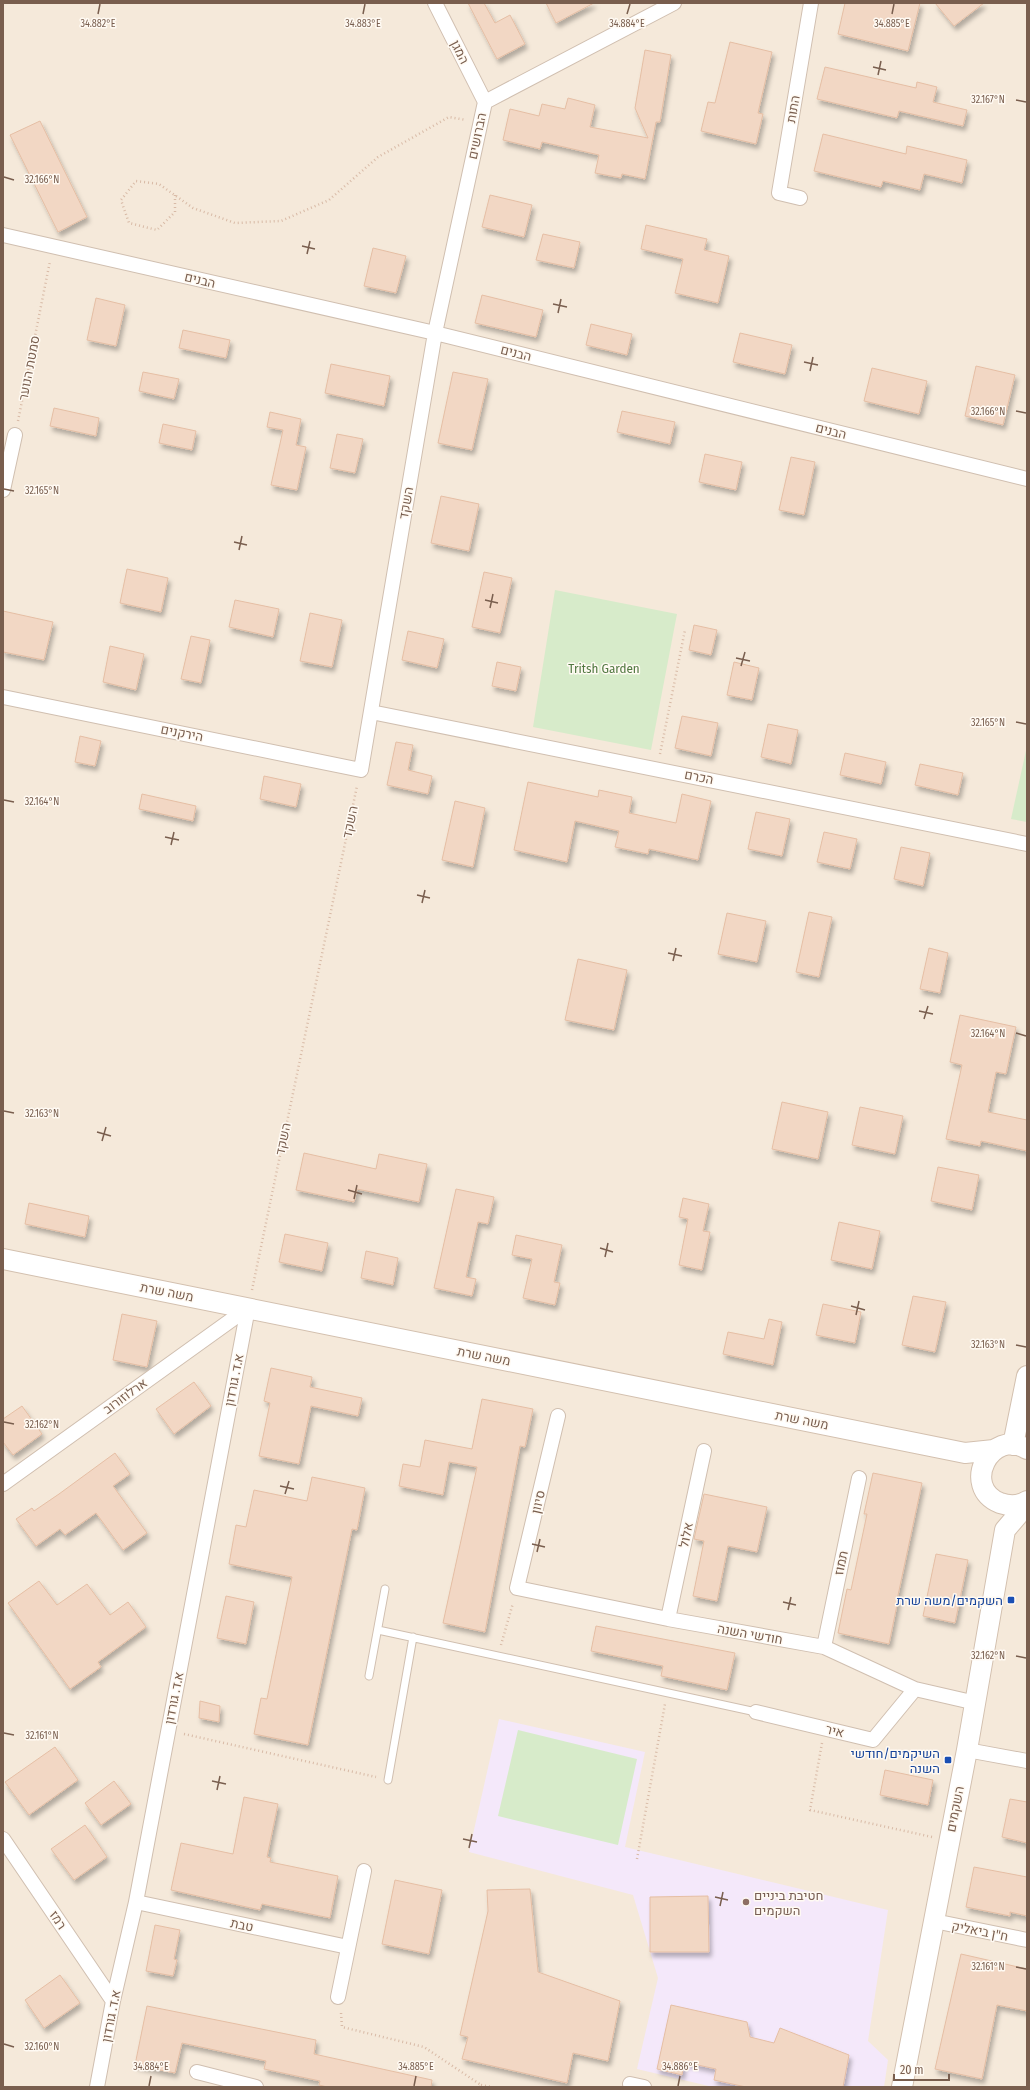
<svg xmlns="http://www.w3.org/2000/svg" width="1030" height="2090" font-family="'Fira Sans Condensed',Heebo,sans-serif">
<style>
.residential{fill:#f5e9da}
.education{fill:#f4e8fa}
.green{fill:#d7ebca}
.building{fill:#f2d7c4;stroke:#e5bea4;filter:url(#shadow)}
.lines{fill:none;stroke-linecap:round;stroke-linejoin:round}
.lane-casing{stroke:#d0bfb0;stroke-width:9}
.street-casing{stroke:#d0bfb0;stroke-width:16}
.secondary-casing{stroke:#d3c0af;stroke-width:22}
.path{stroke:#d8baa6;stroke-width:2.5;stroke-dasharray:1 3;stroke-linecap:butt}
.lane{stroke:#fff;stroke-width:7}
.street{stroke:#fff;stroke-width:14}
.secondary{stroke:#fff;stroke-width:20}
.ticks{fill:none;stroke:#795e4e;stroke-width:1.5}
.transit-dot{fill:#1a4fb4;stroke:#fffaf3;stroke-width:1.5}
.education-dot{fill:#8d6e63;stroke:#fffaf3;stroke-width:1.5}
.labels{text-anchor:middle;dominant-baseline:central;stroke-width:3;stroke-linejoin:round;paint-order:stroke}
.street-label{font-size:13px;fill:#795e4e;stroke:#fffaf3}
.park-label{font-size:13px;fill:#527942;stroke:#fffaf3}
.transit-label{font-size:13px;fill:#164399;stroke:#fffaf3;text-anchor:end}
.education-label{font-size:13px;fill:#785e54;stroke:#fffaf3;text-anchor:start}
.ticks-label{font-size:10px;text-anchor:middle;fill:#795e4e;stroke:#fffaf3;stroke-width:3;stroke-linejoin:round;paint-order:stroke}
</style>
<defs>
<filter id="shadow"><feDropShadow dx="2.5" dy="4.5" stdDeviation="2" flood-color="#0004"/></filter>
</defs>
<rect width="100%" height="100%" fill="#fdf7ec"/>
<!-- residential -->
<path class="residential" d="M3,3H1027V2087H3Z"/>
<!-- education -->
<path class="education" d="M499,1719L645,1752L625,1847L888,1910L868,2041L888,2060L884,2087H713L637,2069L658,1978L633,1895L469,1852Z"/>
<!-- green -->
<path class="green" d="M555,590L677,614L651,750L533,727Z
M1027,746V822L1011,819Z
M518,1730L637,1759L618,1845L498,1816Z"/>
<!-- building -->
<path class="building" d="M468,3H484L495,23L510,15L525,44L497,59Z
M546,3H594L556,23Z
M845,3H920L908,51L838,34Z
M935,3H984L954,26Z
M730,42L772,52L758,113L763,114L756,144L701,131L708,102L715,103Z
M645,50L671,55L660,122H656L645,179L622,174L621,178L595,173L599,155L542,142L540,149L503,140L510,109L539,116L542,104L565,109L568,98L595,105L590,127L648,138L635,108Z
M825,67L916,88L917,82L937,87L933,102L967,110L963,126L899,111L897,118L817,99Z
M40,121L87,217L58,232L10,135Z
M823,134L906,154L907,146L967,160L962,183L924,174L920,190L883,181L881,187L814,171Z
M490,195L532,205L524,237L482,227Z
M646,225L707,239L704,250L729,256L718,303L675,293L683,259L641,249Z
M543,234L580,242L574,268L536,260Z
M373,248L406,256L396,293L364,286Z
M482,295L543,310L536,337L475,323Z
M96,298L125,305L116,346L87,340Z
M591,324L632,334L627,355L586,345Z
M183,330L230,340L226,358L179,348Z
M740,333L792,345L785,374L733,362Z
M331,364L390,376L384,406L325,393Z
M976,366L1015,375L1003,425L965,416Z
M872,368L927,381L919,414L864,401Z
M143,372L179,379L174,399L139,391Z
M453,372L488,379L472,450L438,443Z
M54,408L99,418L96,436L50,426Z
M622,411L675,422L670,444L617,432Z
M270,412L301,419L296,445L306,447L297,490L271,485L283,430L267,427Z
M163,424L196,431L192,450L159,443Z
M337,434L363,439L355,473L330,468Z
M705,454L742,462L736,490L699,482Z
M791,457L815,462L804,515L779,510Z
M441,496L479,504L469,551L431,543Z
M127,569L168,578L161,612L120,603Z
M484,572L512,578L500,633L472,627Z
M235,600L279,609L273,637L229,627Z
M3,611L53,622L44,660L3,652Z
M310,613L342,620L332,667L300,661Z
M694,625L717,630L711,655L689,650Z
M408,631L444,639L437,668L402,660Z
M191,636L210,640L201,683L181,679Z
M110,646L144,654L136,690L103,682Z
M497,662L521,667L516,691L492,686Z
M734,662L759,668L752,700L727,695Z
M682,716L718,723L711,756L675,748Z
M768,724L798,730L791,764L761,757Z
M80,736L101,741L95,766L75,762Z
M396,742L413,745L408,770L432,776L428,794L387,785Z
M845,753L886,762L881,784L840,775Z
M920,764L963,773L958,795L915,785Z
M264,776L301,784L296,807L260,799Z
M528,782L598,797L599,790L632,797L629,813L676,823L682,794L711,801L698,860L649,849L648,854L615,847L619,831L575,821L567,862L514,850Z
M142,794L196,806L193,821L139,809Z
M455,801L485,808L473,867L442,860Z
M756,812L790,819L782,856L748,849Z
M824,832L857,839L850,869L817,862Z
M901,847L930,853L923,886L894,879Z
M809,912L832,917L819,977L796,972Z
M727,913L766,921L757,962L718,954Z
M929,948L948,953L940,993L920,989Z
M578,959L627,970L614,1030L565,1020Z
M960,1015L1016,1027L1006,1074L996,1072L988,1112L1027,1120V1151L981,1141L980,1146L946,1139L962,1065L950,1062Z
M782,1102L828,1112L818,1159L772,1149Z
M860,1107L903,1116L895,1154L852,1145Z
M304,1153L376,1169L379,1154L427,1164L419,1202L357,1189L354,1202L296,1190Z
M938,1167L979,1175L972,1210L931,1201Z
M456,1189L494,1197L488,1224L478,1222L466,1277L476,1279L472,1296L434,1288Z
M683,1198L709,1204L703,1231L710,1232L702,1270L679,1265L688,1219L679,1217Z
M29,1203L89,1216L85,1237L25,1224Z
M839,1222L880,1231L872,1269L831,1260Z
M285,1234L328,1243L322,1271L279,1262Z
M516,1235L562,1245L554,1282L560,1283L555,1305L523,1298L532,1259L512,1255Z
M366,1251L398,1258L393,1285L361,1278Z
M913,1296L946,1302L935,1352L902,1345Z
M823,1304L861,1312L855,1343L816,1335Z
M122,1314L157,1321L147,1367L113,1360Z
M769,1319L782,1322L773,1365L723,1354L728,1332L764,1339Z
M271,1368L312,1377L310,1387L362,1398L358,1416L311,1406L299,1464L259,1456L270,1403L264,1401Z
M194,1382L211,1406L174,1434L156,1409Z
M482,1399L533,1409L525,1447L520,1446L485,1632L443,1623L477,1467L449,1462L443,1495L399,1486L403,1464L420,1467L425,1440L472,1449Z
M22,1406L42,1434L13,1455L3,1442V1419Z
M115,1453L130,1474L113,1486L147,1533L123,1550L96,1513L65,1535L60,1529L36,1546L16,1519L32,1508L34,1511L59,1494Z
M873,1473L922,1483L897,1600H898L889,1644L838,1633L847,1589L851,1590L867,1514H864Z
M312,1477L365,1488L357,1530L352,1529L308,1745L254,1734L261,1698L267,1699L292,1577L229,1564L236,1525L246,1527L254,1490L307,1501Z
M704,1494L767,1507L757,1552L728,1546L717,1601L693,1596L704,1541L694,1539Z
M936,1554L968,1560L955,1623L923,1616Z
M39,1581L57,1605L87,1584L110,1615L128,1602L146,1627L98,1662L101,1667L70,1689L8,1603Z
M226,1596L254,1602L246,1644L217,1638Z
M596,1626L735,1653L727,1690L661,1676L663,1666L591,1651Z
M200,1701L220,1706L219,1722L199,1718Z
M55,1747L78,1780L29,1815L5,1782Z
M885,1770L933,1780L928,1805L880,1795Z
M114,1781L131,1804L101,1825L85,1803Z
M244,1797L278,1804L267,1857L271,1858L270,1862L338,1876L330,1918L262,1904L260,1910L171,1890L181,1843L233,1854Z
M1010,1799L1027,1802V1843L1002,1837Z
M85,1825L107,1857L74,1880L51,1849Z
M974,1867L1027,1877V1916L1010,1912V1916L966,1907Z
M395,1880L442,1890L429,1954L382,1944Z
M530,1889L538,1972L620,2001L608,2061L573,2053L567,2083L462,2059L468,2037L460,2035L488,1911L487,1890Z
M708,1896L709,1952H650V1897Z
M155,1925L180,1930L174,1959L177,1960L173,1976L146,1971Z
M961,1954L1027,1969V2011L997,2005L982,2079L935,2069Z
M60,1975L80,2003L44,2028L25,2000Z
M671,2005L747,2022L750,2037L774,2043L780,2028L849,2055L843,2087H746L714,2080L716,2069L684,2062L682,2075L657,2069Z
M147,2006L316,2040L314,2054L432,2080L431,2087H327L319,2085L320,2081L264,2069L266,2061L182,2043L175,2073L135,2065Z"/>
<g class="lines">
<!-- lane casing -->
<g class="lane-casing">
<path id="lane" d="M378,1630L756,1712
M369,1676L385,1589
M388,1780L413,1637"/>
</g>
<!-- street casing -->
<g class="street-casing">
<path id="street" d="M435,3L485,102
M800,198L779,193L811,3
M3,235L435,333L1027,479
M3,490L15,435
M3,697L361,770L435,333L485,102L674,3
M371,712L1027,844
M558,1416L517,1588L668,1619L824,1647L915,1689L976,1703
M3,1484L248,1308
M668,1619L704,1451
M824,1647L859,1478
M756,1712L873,1740L915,1689
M967,1750L1027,1761
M3,1839L113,2001
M136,1902L348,1947
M934,1921L1027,1940
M338,1997L364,1871
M197,2072L256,2087
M630,2084L644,2087
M97,2087L113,2001L136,1902L248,1308"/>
</g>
<!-- secondary casing -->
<g class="secondary-casing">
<path id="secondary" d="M3,1259L965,1453L994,1450
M1013,1445L1027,1376
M1027,1449C991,1427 960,1487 1000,1503C1009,1506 1019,1506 1027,1501
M902,2087L967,1750L1005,1530L1017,1516L1024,1503"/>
</g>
<!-- path -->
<path class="path" d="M175,195V212L157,230L129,223L121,200L136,181L159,184L193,208L235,223L281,221L329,200L378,157L449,117L466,120
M18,421L50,261
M660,754L685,630
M252,1290L357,786
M501,1645L513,1603
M184,1734L376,1777
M822,1743L810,1810L932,1837
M637,1859L665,1704
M341,2013L342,2027L424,2047L481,2085L480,2087
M481,2085L491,2087"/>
<!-- lane -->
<use href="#lane" class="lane"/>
<!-- street -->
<use href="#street" class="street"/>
<!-- secondary -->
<use href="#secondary" class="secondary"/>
</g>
<!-- ticks -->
<path class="ticks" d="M98,14L100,4M363,14L365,4M627,14L630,4M892,14L894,4M873,67L886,70M878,75L881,61M1016,100L1026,102M4,177L14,180M302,246L315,249M307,254L310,241M553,304L567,307M558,313L561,299M804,362L818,365M810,371L813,357M1016,411L1026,413M4,489L14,491M234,542L247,545M239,550L242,536M485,600L498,603M490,608L493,594M736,658L750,661M741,666L745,652M1016,722L1026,724M4,800L14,802M165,837L179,840M171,845L174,832M417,895L430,898M422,903L425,890M668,953L682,956M673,961L676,948M919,1011L933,1014M924,1019L928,1006M1016,1033L1026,1036M4,1111L14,1113M97,1132L111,1136M102,1141L106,1127M348,1190L362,1194M354,1199L357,1185M600,1248L613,1252M605,1257L608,1243M851,1306L865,1310M856,1315L859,1301M1016,1345L1026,1347M4,1422L14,1424M280,1486L294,1489M285,1494L289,1481M532,1544L545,1547M537,1552L540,1539M783,1602L796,1605M788,1610L791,1597M1016,1656L1026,1658M4,1733L14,1735M212,1781L226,1784M217,1790L220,1776M463,1839L477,1842M469,1848L472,1834M715,1897L728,1900M720,1906L723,1892M1016,1967L1026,1969M4,2044L14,2047M149,2086L151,2076M414,2086L416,2076M678,2086L680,2076"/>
<!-- markers -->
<g class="transit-dot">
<rect x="1007" y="1596" width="8" height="8" rx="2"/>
<rect x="944" y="1756" width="8" height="8" rx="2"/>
</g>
<circle class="education-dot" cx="746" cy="1902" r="4"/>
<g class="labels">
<!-- street labels -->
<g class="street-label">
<text transform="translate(460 52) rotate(63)">המגן</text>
<text transform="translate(793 109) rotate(-80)">התות</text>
<text transform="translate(477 136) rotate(-78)">הברושים</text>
<text transform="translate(200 280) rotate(13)">הבנים</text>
<text transform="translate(516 353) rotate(14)">הבנים</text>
<text transform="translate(29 368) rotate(-79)">סמטת הנוער</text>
<text transform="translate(831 431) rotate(14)">הבנים</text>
<text transform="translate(406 503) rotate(-80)">השקד</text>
<text transform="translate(182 733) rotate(11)">הירקנים</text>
<text transform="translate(699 777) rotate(11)">הכרם</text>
<text transform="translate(350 822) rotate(-78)">השקד</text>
<text transform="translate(283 1139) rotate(-78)">השקד</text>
<text transform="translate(167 1292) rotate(11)">משה שרת</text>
<text transform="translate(484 1356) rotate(11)">משה שרת</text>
<text transform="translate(234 1380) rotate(-79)">א.ד. גורדון</text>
<text transform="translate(125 1396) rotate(-36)">ארלוזורוב</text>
<text transform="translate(802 1420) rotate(11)">משה שרת</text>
<text transform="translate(538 1502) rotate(-77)">סיוון</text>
<text transform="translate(686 1535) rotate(-78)">אלול</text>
<text transform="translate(841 1563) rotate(-78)">תמוז</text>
<text transform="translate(750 1634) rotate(10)">חודשי השנה</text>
<text transform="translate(174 1698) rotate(-79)">א.ד. גורדון</text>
<text transform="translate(835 1731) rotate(14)">איר</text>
<text transform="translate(955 1809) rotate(-79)">השקמים</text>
<text transform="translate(58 1920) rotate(56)">רמז</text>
<text transform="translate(242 1925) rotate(12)">טבת</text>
<text transform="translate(980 1931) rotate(11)">ח"ן ביאליק</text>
<text transform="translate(111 2016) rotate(-79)">א.ד. גורדון</text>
</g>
<!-- park labels -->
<g class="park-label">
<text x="604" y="668">Tritsh Garden</text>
</g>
<!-- transit labels -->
<g class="transit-label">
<text x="1003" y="1600">השקמים/משה שרת</text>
<text x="940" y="1753">השיקמים/חודשי<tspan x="940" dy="15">השנה</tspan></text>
</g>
<!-- education labels -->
<g class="education-label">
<text x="754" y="1895">חטיבת ביניים<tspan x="754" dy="15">השקמים</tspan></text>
</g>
</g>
<g class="ticks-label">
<text x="98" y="27">34.882°E</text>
<text x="363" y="27">34.883°E</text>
<text x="627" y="27">34.884°E</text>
<text x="892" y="27">34.885°E</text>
<text x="988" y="103">32.167°N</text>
<text x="42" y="183">32.166°N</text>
<text x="988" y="415">32.166°N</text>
<text x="42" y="494">32.165°N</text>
<text x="988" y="726">32.165°N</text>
<text x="42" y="805">32.164°N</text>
<text x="988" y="1037">32.164°N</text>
<text x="42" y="1117">32.163°N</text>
<text x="988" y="1348">32.163°N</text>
<text x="42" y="1428">32.162°N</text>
<text x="988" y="1659">32.162°N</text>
<text x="42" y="1739">32.161°N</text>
<text x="988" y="1970">32.161°N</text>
<text x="42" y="2050">32.160°N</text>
<text x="151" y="2070">34.884°E</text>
<text x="416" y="2070">34.885°E</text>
<text x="680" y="2070">34.886°E</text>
</g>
<!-- border -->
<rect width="1030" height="2090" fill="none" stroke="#795e4e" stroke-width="8"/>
<!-- scale -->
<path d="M894 2074v6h55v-6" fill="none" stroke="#795e4e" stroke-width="2"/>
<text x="900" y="2074" font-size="12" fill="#795e4e" stroke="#fffaf3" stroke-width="3" paint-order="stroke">20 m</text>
</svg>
